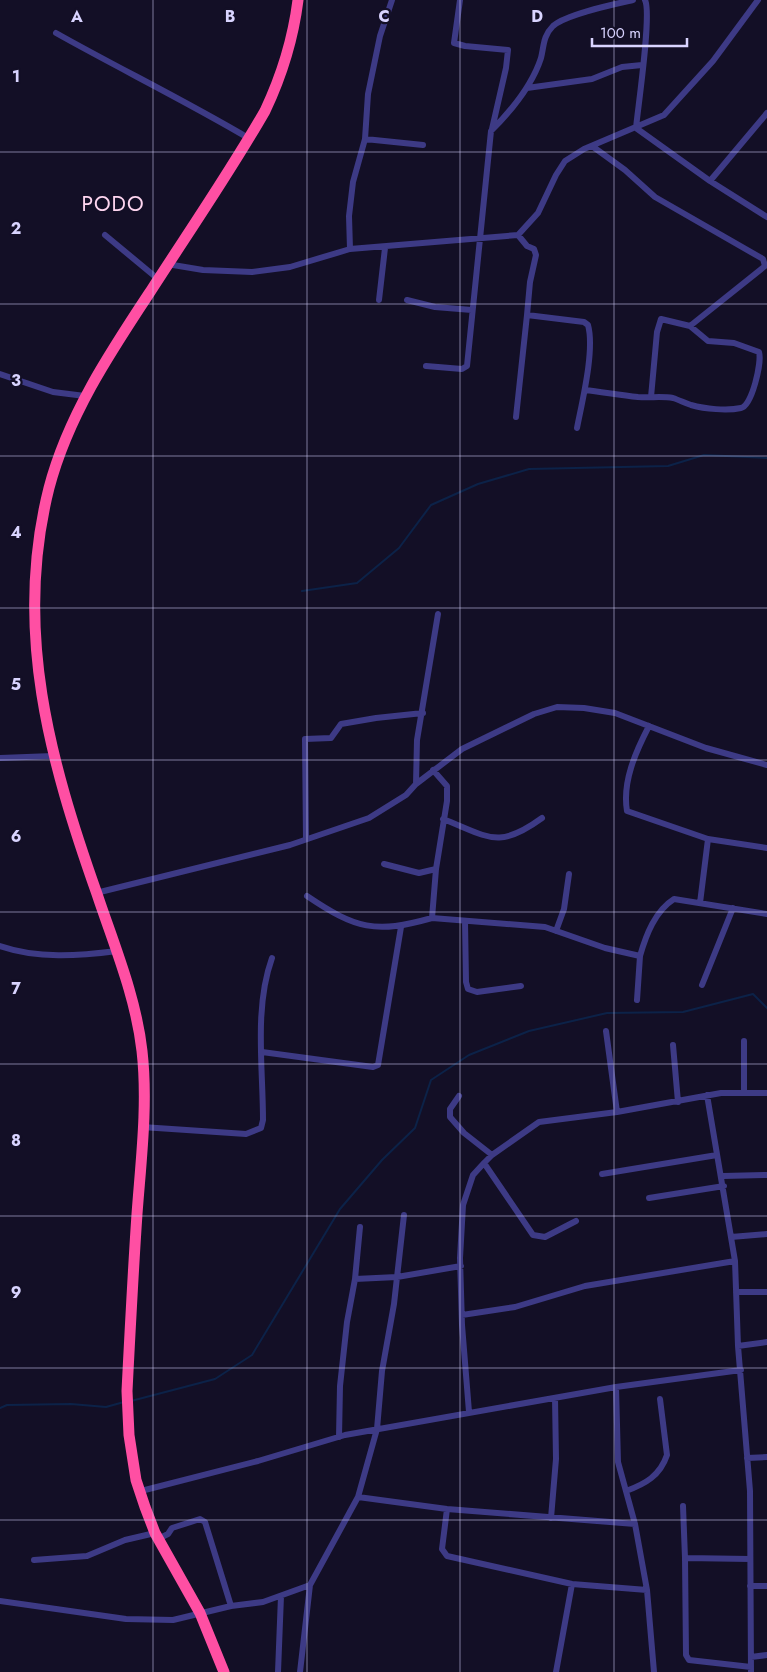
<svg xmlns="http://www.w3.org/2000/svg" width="767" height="1672" font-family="Jost,sans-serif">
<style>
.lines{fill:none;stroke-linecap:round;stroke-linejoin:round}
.stream{stroke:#0c2248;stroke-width:2}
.street{stroke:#3d3a85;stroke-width:6}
.highway{stroke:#ff4fa3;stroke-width:11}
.grid{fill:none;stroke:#d9d4ff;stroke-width:1;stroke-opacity:0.55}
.labels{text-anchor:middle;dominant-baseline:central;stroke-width:4.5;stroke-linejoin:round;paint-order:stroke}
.quarter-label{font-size:21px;letter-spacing:1px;fill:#ffd6f0;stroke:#130f26}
.grid-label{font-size:16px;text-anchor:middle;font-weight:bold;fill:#d9d4ff;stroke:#130f26;stroke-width:4.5;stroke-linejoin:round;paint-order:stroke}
</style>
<rect width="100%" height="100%" fill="#130f26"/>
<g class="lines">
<!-- stream -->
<path class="stream" d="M302,591L357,583L399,548L431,505L478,484L529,469L668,466L704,455L767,458
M131,1401L215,1379L252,1355L340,1209L382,1160L415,1128L431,1080L469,1055L529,1031L607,1013L683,1012L753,994L767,1008
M0,1408L7,1405L71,1404L106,1407L124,1402"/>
<!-- street -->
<path class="street" d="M460,0L454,43L465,46L508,50L506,68L492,129
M645,0C652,13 638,107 636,128L710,181L767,217
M56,33C120,69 186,101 250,139
M527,88L592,79L622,67L642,65
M365,139L423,145
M592,146L625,170L655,197L763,259L765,266L690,326
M710,181L767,113
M105,235L158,279
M518,235L527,246L534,249L536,255L530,282L527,315L584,322L588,325C595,350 582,402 577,428
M350,249L349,216L353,182L365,139L368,94L380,36L392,0
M167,264L203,270L252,272L290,267L350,249L518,235L538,213L556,175L565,161L584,149L664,115L713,61L758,0
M379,300L385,248
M407,300L435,307L472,310
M426,366L462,369L467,366L491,131C512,110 532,86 541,58C544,46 543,36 553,26C566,14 615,4 633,0
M0,374L53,392L85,396
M585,390C602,392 620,395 638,397C650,398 662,396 673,398C679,400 685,403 691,405C705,409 727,411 741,408C752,406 762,362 759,352L734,343L708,341L690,326L661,319L657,332L651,397
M516,417L527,315
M649,726C636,751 622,782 627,811L708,839L767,848
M0,758L53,756
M433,770L447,786V801L436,869L432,918L545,927L605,948L640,956C646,935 655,911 674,899L767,914
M416,784L417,740L438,614
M443,819C489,837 498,850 542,818
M306,839L305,739L331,738L341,724L376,718L423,713
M384,864L419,873L436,869
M96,893L290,845L369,818L406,795L416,784L462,749L534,714L557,707L584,708L615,713L706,748L767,765
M307,896C356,929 375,934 432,918
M700,903L708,839
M465,921L466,982L468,989L477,992L521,986
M556,931L564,909L569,874
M0,946C38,959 78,956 117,951
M702,985L733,908
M637,1000L640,956
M606,1031L617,1112
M744,1041V1093
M673,1045L678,1102
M262,1052L373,1067L378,1065L401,927
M707,1095L735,1261L738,1346L750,1491L751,1672
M459,1096L450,1109V1117L464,1133L492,1155
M142,1127L246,1134L261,1128L263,1120C263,1067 254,1008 272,958
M484,1163L533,1235L545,1237L576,1221
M602,1174L717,1155
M723,1176L767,1175
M649,1198L724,1186
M731,1237L767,1234
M355,1279L397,1277L461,1266
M736,1292H767
M462,1315L515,1307L585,1286L735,1261
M738,1346L767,1342
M616,1387L618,1462L635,1524L647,1590L654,1672
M469,1412L462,1325L460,1258L463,1205L473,1175L484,1163L492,1155L539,1122L617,1112L721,1093H767
M339,1437L340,1386L347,1322L355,1279L360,1227
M747,1458L767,1457
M141,1491L258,1461L345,1435L616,1387L741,1370
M626,1491C645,1484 660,1476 667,1455L660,1399
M358,1497L447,1509L635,1524
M683,1506L685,1558
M447,1509L442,1549L447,1556L572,1584L647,1590
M551,1518L556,1459L555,1398
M158,1539L168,1534L172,1528L200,1519L205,1522L231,1606
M750,1559L685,1558L686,1655L689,1660L751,1667
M34,1560L87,1556L125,1540L155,1533
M750,1586H767
M0,1601L126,1619L173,1620L231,1606L263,1602L310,1585
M751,1657L767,1655
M278,1672L281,1596
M300,1672L310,1585L358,1497L377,1429L382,1371L394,1304L404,1215
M556,1672L572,1584"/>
<!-- highway -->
<path class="highway" d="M224,1672L200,1613L155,1533L145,1507L136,1480L129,1435L127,1391C130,1332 133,1273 137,1214C141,1160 148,1104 142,1051C136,997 114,945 97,894C50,761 13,630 49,488C68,415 111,351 152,289C190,230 230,172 265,111C282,75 293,40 298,0"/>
</g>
<!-- grid -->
<path class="grid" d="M153,0V1672M307,0V1672M460,0V1672M614,0V1672M0,152H767M0,304H767M0,456H767M0,608H767M0,760H767M0,912H767M0,1064H767M0,1216H767M0,1368H767M0,1520H767"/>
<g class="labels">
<!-- quarter labels -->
<g class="quarter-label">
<text x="113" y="204">PODO</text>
</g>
</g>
<g class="grid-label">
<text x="77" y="22">A</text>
<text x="230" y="22">B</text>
<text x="384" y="22">C</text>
<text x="537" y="22">D</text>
<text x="16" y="82">1</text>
<text x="16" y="234">2</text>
<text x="16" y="386">3</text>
<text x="16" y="538">4</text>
<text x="16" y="690">5</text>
<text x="16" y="842">6</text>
<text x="16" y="994">7</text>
<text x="16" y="1146">8</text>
<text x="16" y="1298">9</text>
</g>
<!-- scale -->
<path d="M592 38v8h95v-8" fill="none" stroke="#d9d4ff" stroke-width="2.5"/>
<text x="600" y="38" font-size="15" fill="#d9d4ff" stroke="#130f26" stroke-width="4" paint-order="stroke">100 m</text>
</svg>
